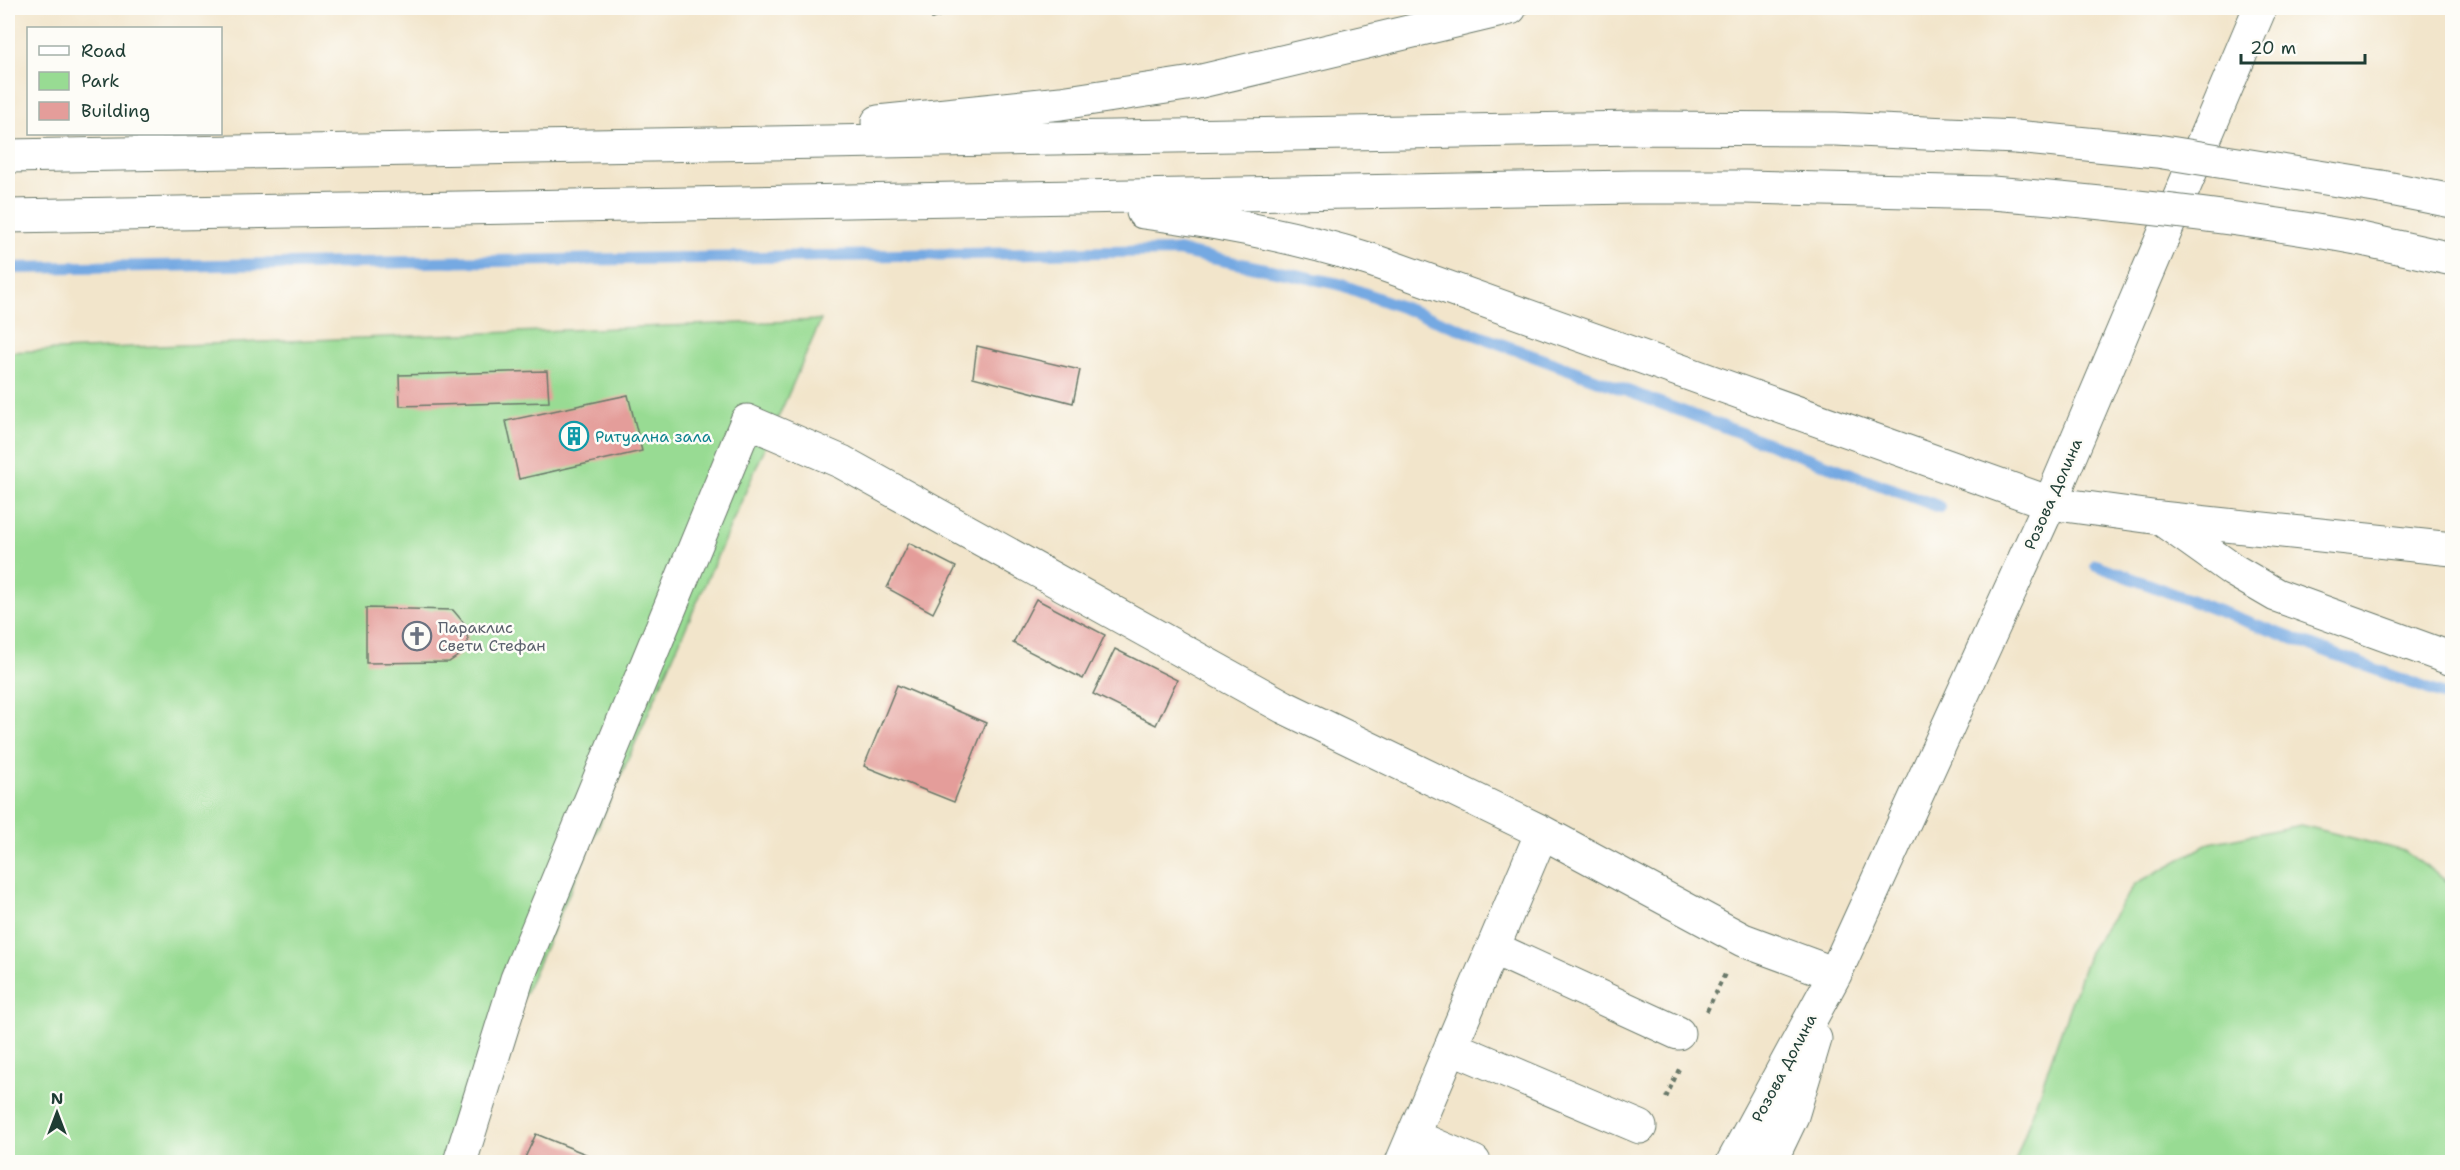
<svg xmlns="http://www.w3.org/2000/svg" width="2460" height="1170" font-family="'Shantell Sans',sans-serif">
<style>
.green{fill:#98db93;stroke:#5c8c64;stroke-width:1.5}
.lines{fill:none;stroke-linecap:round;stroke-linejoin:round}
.stream{stroke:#75a9e2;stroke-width:12}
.building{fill:#e49d9a}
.minor-casing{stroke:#697869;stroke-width:35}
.major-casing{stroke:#697869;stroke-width:35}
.highway-casing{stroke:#697869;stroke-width:35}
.path{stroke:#697869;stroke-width:4;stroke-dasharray:4.5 4.5;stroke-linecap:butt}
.minor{stroke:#fff;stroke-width:33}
.major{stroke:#fff;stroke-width:33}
.highway{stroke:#fff;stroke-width:33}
.highway-bridge-casing{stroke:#697869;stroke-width:35;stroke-linecap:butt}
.highway-bridge{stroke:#fff;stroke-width:33}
.labels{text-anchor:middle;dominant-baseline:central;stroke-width:5;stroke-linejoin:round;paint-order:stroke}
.culture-label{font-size:16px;fill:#0d838f;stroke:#fdfcf7;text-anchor:start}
.street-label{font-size:16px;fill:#1f3d34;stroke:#fdfcf7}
.worship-label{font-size:16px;fill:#5b616d;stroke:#fdfcf7;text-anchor:start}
</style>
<rect width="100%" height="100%" fill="#fdfcf7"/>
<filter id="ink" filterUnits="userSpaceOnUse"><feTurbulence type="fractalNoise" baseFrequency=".0167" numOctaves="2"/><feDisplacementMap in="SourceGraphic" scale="12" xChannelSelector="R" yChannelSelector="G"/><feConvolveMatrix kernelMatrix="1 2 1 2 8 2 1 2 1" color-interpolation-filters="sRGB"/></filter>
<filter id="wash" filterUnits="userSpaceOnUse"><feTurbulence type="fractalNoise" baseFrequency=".008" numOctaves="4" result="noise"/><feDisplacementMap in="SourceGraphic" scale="24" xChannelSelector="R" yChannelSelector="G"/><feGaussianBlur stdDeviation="1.35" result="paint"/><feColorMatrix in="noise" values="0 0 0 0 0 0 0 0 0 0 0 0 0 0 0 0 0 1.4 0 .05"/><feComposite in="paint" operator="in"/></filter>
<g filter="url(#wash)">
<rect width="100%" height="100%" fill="#f2e5cb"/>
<!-- green -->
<path class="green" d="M821,320L451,1162H8V352Z
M2301,825L2404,851L2452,885V1162H2015L2089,952L2135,884L2210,843Z"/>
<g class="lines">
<!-- stream -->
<path class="stream" d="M8,268L1178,251L1339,284L1940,507
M2096,565L2452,698"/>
</g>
<g id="blocks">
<!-- building -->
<path class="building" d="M928,8H964L932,19Z
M977,346L1080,370L1073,403L973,377Z
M547,371L549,402L400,406L399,375Z
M628,395L642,451L519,479L506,421Z
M909,543L956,567L933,613L887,588Z
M1036,599L1105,635L1083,679L1013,643Z
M366,608L453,610L464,623L468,640L465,651L449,662L366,663Z
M1115,649L1177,680L1156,725L1093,694Z
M897,685L986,723L954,802L864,766Z
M536,1134L593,1157L591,1162H523Z"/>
</g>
</g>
<g filter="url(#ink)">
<use href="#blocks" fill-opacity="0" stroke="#697869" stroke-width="1.5"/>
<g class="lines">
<!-- minor casing -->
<g class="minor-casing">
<path id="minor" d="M2160,518L2233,570L2276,595L2452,659
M1493,948L1678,1033
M1451,1047L1640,1127
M1413,1136L1474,1162
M460,1162L517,979L747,421L842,462L1284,707L1542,832L1743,940L1835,974
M1402,1162L1542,832
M1733,1162L1835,974L2050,503
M1770,1162L1792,1116L1815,1039"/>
</g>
<!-- major casing -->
<g class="major-casing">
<path id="major" d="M2050,503L2260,8"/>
</g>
<!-- highway casing -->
<g class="highway-casing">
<path id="highway" d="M878,122L1061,103L1193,83L1510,8
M8,156L1637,128L1835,129L2016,137
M2381,187L2452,201
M1143,212C1221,222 1296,236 1371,260L2050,503L2160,518L2452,549
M8,216L1634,187H1745L1992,193
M2357,238L2452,259"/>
</g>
<!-- path -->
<path class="path" d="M1707,1011L1726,972
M1666,1098L1679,1069"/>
<!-- minor -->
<use href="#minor" class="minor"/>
<!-- major -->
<use href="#major" class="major"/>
<!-- highway -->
<use href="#highway" class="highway"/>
<!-- highway-bridge casing -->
<g class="highway-bridge-casing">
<path id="highway-bridge" d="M2016,137L2157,151L2381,187
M1992,193C2114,203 2236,216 2357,238"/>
</g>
<!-- highway-bridge -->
<use href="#highway-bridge" class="highway-bridge"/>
</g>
</g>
<!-- icons -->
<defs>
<g id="building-ring" transform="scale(1.5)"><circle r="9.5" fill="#fdfcf7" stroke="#0f9aa8" stroke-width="1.5"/><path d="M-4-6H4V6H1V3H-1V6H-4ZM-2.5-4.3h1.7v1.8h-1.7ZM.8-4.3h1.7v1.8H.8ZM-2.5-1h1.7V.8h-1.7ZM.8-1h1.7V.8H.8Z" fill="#0f9aa8"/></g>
<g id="church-ring" transform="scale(1.5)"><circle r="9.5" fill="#fdfcf7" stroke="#6b7280" stroke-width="1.5"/><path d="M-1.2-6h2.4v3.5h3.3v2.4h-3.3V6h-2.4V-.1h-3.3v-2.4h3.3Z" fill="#6b7280"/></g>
</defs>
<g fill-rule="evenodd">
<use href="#building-ring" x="574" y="436"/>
<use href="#church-ring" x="417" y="636"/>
</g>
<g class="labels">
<!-- culture labels -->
<g class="culture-label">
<text x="595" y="436">Ритуална зала</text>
</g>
<!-- street labels -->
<g class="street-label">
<text transform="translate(2053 494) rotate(-66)">Розова Долина</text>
<text transform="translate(1784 1068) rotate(-62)">Розова Долина</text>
</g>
<!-- worship labels -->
<g class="worship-label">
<text x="438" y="627">Параклис<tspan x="438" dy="18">Свети Стефан</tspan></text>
</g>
</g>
<!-- margin -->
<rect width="2460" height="1170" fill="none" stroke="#fdfcf7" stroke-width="30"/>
<!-- legend -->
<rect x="27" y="27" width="195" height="108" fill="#fdfcf7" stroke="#a4b0a9" stroke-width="1.5"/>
<rect x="39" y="46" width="30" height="9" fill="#ffffff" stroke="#a4b0a9" stroke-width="1.5"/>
<text x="81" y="57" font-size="18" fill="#1f3d34">Road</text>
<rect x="39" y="72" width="30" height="18" fill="#98db93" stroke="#a4b0a9" stroke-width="1.5"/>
<text x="81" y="87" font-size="18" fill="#1f3d34">Park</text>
<rect x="39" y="102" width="30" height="18" fill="#e49d9a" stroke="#a4b0a9" stroke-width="1.5"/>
<text x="81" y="117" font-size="18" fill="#1f3d34">Building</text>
<!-- north arrow -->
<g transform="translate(57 1113)" stroke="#fdfcf7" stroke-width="4.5" paint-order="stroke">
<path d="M0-4.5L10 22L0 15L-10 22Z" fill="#1f3d34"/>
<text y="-9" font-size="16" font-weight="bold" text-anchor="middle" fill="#1f3d34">N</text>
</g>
<!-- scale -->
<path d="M2241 54v9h124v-9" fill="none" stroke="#1f3d34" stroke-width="3"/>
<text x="2250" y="54" font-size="18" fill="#1f3d34" stroke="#fdfcf7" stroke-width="4.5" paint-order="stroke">20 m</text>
</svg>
